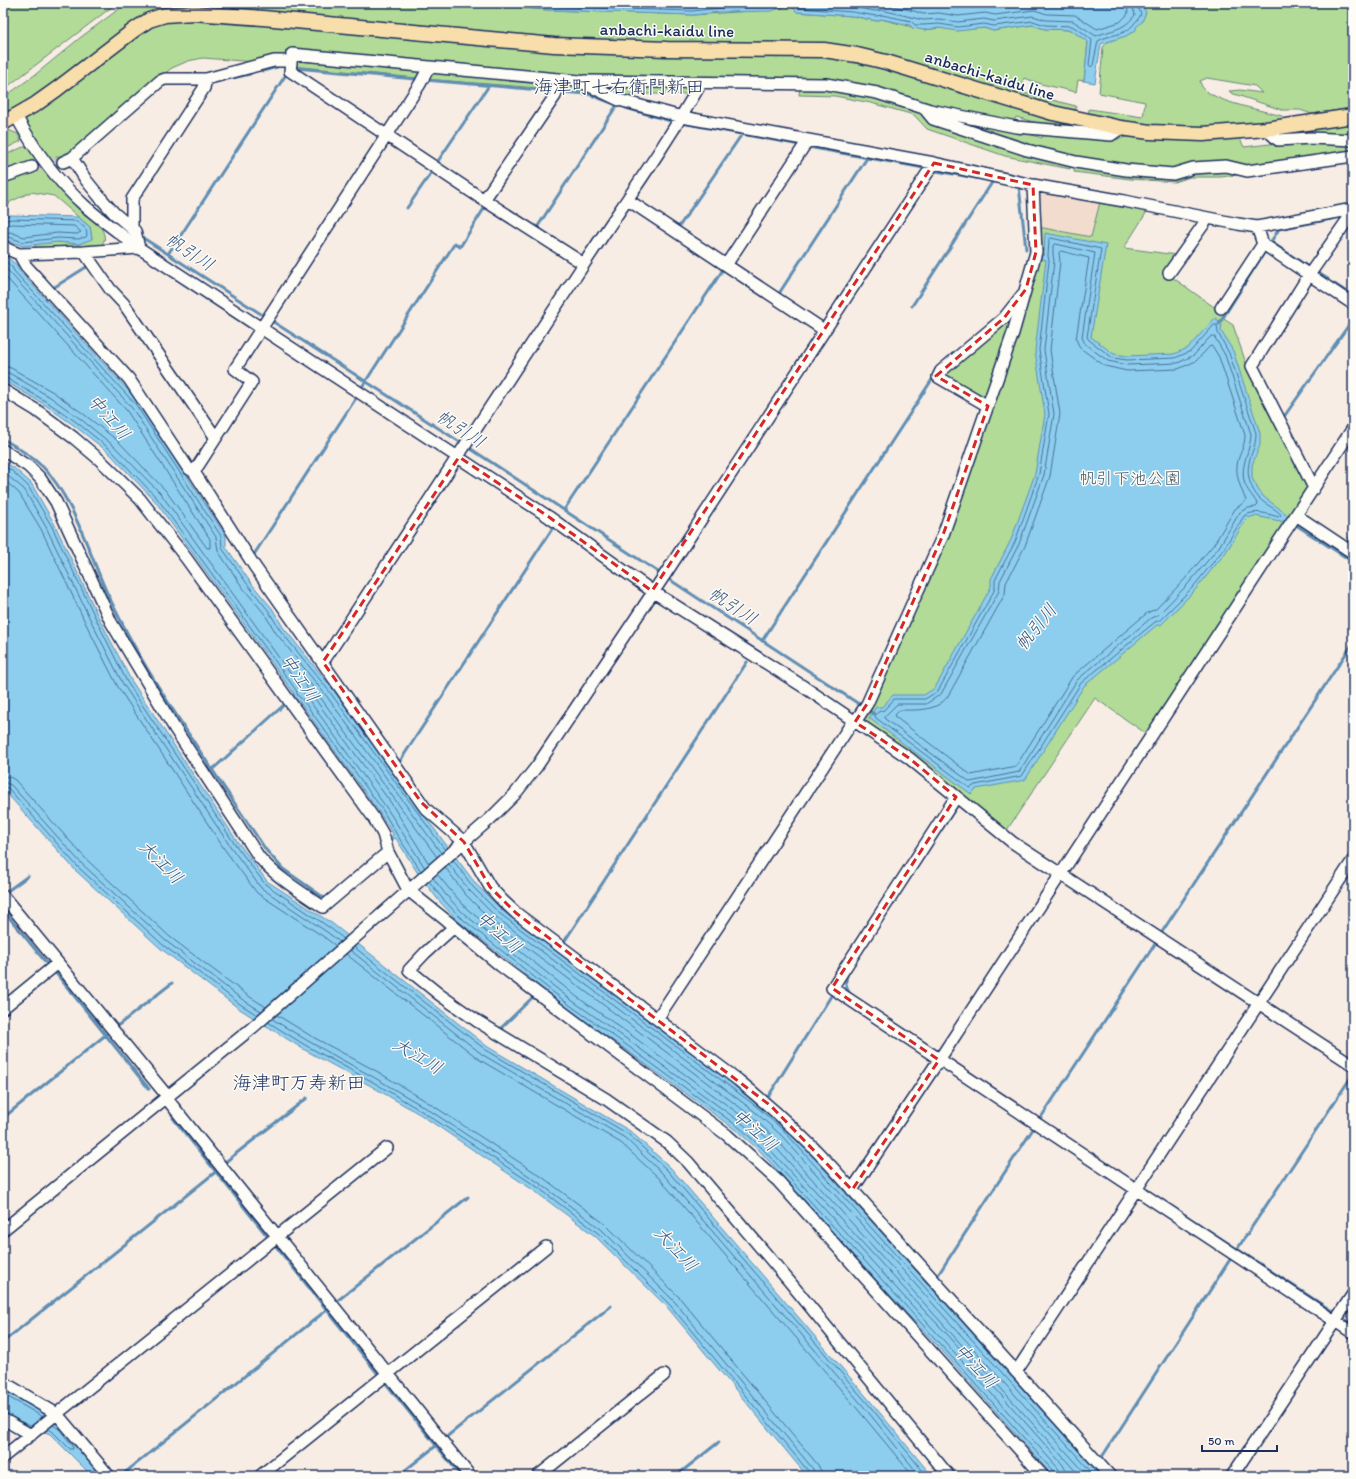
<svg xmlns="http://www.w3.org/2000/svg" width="1356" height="1479" font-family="Itim,'Klee One',sans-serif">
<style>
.built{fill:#f2dccd}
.green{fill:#b2db97;stroke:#66857a}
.water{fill:#8dceee;stroke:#5f8eb4}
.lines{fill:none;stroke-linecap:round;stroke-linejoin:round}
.shore{stroke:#496f98;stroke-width:1}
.stream{stroke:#5f8eb4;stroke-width:3}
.minor-tunnel{stroke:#ccc7c9;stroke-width:11;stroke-dasharray:11 5.5;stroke-linecap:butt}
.minor-casing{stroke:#1b2f5e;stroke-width:14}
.major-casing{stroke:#1b2f5e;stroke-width:17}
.minor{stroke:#fdfcf7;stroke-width:11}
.major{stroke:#f8deab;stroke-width:14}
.marked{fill:none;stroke:#d62828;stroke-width:3;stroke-dasharray:8 5;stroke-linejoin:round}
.labels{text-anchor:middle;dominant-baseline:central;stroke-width:3;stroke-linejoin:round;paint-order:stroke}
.street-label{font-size:17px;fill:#1b2f5e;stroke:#fdfcf7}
.park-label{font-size:17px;fill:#415a6c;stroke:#fdfcf7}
.water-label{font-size:18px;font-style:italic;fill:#385782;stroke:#fdfcf7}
.quarter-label{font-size:19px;fill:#1b2f5e;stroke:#fdfcf7}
</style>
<rect width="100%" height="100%" fill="#f8ede4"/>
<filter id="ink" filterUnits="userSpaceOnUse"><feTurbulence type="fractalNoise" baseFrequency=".025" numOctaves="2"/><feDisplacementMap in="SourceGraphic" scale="8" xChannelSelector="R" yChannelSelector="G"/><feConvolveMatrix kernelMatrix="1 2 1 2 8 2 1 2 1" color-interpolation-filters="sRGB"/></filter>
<g filter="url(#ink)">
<!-- built -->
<path class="built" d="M1045,191L1100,202L1091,237L1038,227V196Z"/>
<!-- green -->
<path class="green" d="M3,3H117L3,90Z
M127,3H467L548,10L693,15L779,9L785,6H791L797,12L852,16L877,21L881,19L924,30L939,28L971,29L984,28L993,31L1032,25L1045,29L1071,30L1088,42L1084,81L1078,80L1076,92L1041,84L1024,78L1020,92L1076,106L1075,114L908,62L569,41L199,5L174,7L157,11L132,23L46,90L3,115V98L36,74L81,37Z
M1145,3H1334L1353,7V108L1312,114L1300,110H1282L1231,93L1229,91L1240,90L1262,93L1255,86L1207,78L1200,81C1201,86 1204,90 1209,93C1226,104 1261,110 1282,116L1283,118L1280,121L1204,128L1154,127L1088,117L1089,109L1143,117L1145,102L1099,93L1103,47C1115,31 1130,44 1139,18C1141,14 1143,10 1141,6Z
M178,19H199L824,56L862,63L1092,128L1048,126L1016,117L1014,121L934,108L879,91L560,77L286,50L285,57L255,62L203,58L188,61L172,68L160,77L66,156L56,157L53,163L28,127L25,121L27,116L140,33L154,26Z
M303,58L421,71L417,78L292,66L296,60Z
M434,71L546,81L551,84V89L425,79Z
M565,83H573L613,102L589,93L562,90Z
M592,84L692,86L691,94H630L628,99Z
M800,87L846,91L875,96L920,110L930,121L1125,172L1226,168L1246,174L1221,177H1190L1175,182L1130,179L1074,172L1075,167L1071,166L1070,169L1005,156L927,129L914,115L871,103L835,96L799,95Z
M934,114L1007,127L1042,138L1043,132L1113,140L1136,135L1239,137L1244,147L1304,140L1353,143V152L1247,167L1175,170L1092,161L1030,147Z
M1353,121V137L1281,135L1278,132Z
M6,129L18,134L21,141L3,150V131Z
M23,147L29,148C46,171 63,196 85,215C93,220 102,225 104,235C106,241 102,244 98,248L35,250V244L58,242L79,244L92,238L90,227L54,196L31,192L10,202L6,211H3V156Z
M1100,202L1148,210L1124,248L1177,255L1165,272L1221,312L1224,319L1233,325L1247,366L1306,483L1307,492L1148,735L1095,698L1007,830L861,721L871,705L1018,328L1038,227L1091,237Z
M1004,321L1013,323L988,399L945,377V373Z"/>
<!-- water -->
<path class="water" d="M467,3H1145L1142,6L1146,12L1142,22L1136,27V30L1126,36L1101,44L1095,83L1084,81L1088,42L1071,30L1045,29L1032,25L993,31L984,28L957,31L939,28L924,30L912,28L910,25L881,19L877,21L852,16L797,12L791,6H785L771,11L720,12L693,15L548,10Z
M10,215L78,217L90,227L92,239L79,244L58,242L23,246L8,241L6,244L3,242V217Z
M1045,233L1106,245L1091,337L1114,354L1127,356L1174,354L1188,348L1215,318L1222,323L1221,331L1233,351L1260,433V445L1252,465V478L1259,491L1264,497L1289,516L1285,522L1255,516L1247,518L1226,552L1196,589L1161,625H1157L1084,686L1025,780L976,789L971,794L869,718L876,707H882L893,695H924L935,688L991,587V579L1011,540L1035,474L1045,414L1035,351L1046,260L1039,259L1040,255H1044Z
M3,254L18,266L17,268L139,402L226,536V547L251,583L272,608L283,627L332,688L426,818L476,884L502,910L760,1104L787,1128L1101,1476H1053L937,1345L909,1316L758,1149L737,1131L622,1047L568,1009L457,920L439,901L417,872L397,840L395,838L390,840L393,834L379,812L299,701L292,700L295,697L293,692L155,501L108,452L72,424L45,405L3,380Z
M3,462L13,467L31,483L54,523L99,618L131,680L237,841L267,881L333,924L488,1047L630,1131L670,1167L871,1402L932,1476H807L667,1307L595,1236L533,1190L421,1115L371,1086L303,1049L238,1008L160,948L75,870L3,789Z
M3,1389L46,1414L62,1426L103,1476H92L50,1434L28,1425L3,1412Z"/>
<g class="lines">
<!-- shore -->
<path class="shore" d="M511,3L620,9L692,11L720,8L769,7L782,3
M602,3L692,6L719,3
M794,3L799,8L852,12L876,16L882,15L911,21L915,25H923L939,24L958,27L984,24L994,26L1033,21L1045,25L1072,26L1082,32L1092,40L1089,65L1091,67L1093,65L1098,41C1109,34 1125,36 1133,25C1136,21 1139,19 1141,14L1138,7L1139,3
M801,3L853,7L875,11L882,10L923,20L939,19L958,22L984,19L994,21L1033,16L1046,20L1073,21L1096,36C1113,29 1123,31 1135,15L1133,8V3
M865,3L875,5L884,4L914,11L923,14L939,13L958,16L985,13L995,15L1034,10L1047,14L1075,15L1097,29L1120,22L1128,14L1127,3
M3,221L12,219L77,221L86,229L87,235L86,237L78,239L58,238L23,242L9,237L3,239
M3,226L12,224L74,226L81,232L77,234L57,233L24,237L10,232L3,234
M1051,238L1101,249L1087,337L1089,340L1113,358L1127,360L1175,358L1191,351L1214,325H1217L1218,333L1229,353L1256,433C1256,448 1251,451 1249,463C1246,476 1251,489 1259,498C1265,505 1276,508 1281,515L1279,517C1267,514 1255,509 1244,516L1223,550L1193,587L1160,620L1155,622L1081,683L1022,776L975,785L970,788L876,718L875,716L878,712L884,710L894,699H925L938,691L995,589V580L1015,542L1039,474L1049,414L1039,350L1049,261L1048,256L1049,240Z
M1056,244L1095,253L1082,337L1085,344L1108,361L1127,365L1178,363L1194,355L1211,336H1214L1225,355L1251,434C1251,450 1240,464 1244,481C1246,490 1254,497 1258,505L1256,507L1248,508L1240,512L1219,547L1189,583L1158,615L1151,618L1077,680L1019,772L970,782L885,719L884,717L897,704H926L941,694L999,591L1000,581L1019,544L1044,475L1054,414L1044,350L1054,261L1053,254V246Z
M1061,251L1089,258L1076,339L1080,348L1105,366L1127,371L1178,369L1196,361L1210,346L1213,347L1219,357L1245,435C1245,445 1241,451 1238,460C1234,475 1241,487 1246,501L1235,509L1214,544L1185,579L1156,609L1147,613L1073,676L1016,766L971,775L894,716L900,710C917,710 936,712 948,696L1005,594L1006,583L1025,546L1050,476L1060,414L1050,350L1060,262L1059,253Z
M3,259L12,267L14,271L136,405L221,536L222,548L248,585L268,610L280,630L329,691L445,850
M3,265L132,408L216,537L218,551L243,588L264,613L276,633L325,694L441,853
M3,274L127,411L210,539V548H207L166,491L118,441L81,412L53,392L11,368L3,366
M3,372L9,373L50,397L78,417L114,446L161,494L300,687L303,692L306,696L386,807L425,868
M3,377L6,378L47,402L75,421L110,449L157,498L296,690L298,696L302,699L382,809L397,835L421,871
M3,466L11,470L28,486L51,525L96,619L127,682L234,843L265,884L330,928L344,939
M3,472L24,489L46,527L91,621L123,684L230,846L261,888L327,932L340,942
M3,479L19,493L41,529L86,624L118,687L225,850L257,893L324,937L336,946
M3,776L10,777L15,780L86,859L170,937L247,995L266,1007
M3,782L11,785L81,863L166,941L243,1000L261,1011
M3,787L8,788L78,867L163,945L240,1004L257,1015
M453,860L473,887L499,913L757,1107L784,1131L1095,1476
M429,864L391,803L307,688L306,684V682H309L320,697L437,857
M449,864L469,890L496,917L754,1111L781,1135L1088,1476
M445,867L465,894L493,922L750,1115L776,1139L1080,1476
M437,874L451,891L467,909L551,976L577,997L631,1035L746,1119L768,1139L920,1306L948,1335L1063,1465L1066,1471L1067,1476
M433,878L446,895L463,913L547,981L574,1002L628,1040L743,1124L764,1143C863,1251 961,1359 1058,1468L1061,1476
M429,881L442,898L460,917L544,985L571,1006L625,1044L740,1128L761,1147C859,1255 958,1362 1054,1472L1055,1476
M354,947L486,1050L628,1134L667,1170L868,1404L927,1476
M350,950L483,1055L625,1138L663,1174L864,1407L920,1476
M346,954L480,1060L621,1143L659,1178L859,1411L913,1476
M277,1015L311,1036L378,1072L429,1103L542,1177L605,1224L679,1297L818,1465L821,1471V1476
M272,1019L308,1041L375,1078L426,1108L538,1182L601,1229L674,1301L813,1469L815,1476
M268,1022L305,1045L373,1082L423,1112L536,1186L598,1233L670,1305L809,1472L810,1476
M3,1394L43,1417
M48,1429L52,1431L70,1449H73V1446L59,1429L53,1425"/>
<!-- stream -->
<path class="stream" d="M296,68L415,79
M263,71L277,67
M233,78L250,74
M425,80L552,91
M561,92L588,94L620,106
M626,108L674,122
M682,123L800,145
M808,147L924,168
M436,164L488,87
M936,171L982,179
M1019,186L1026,249
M407,208L433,170
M678,228L742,134
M536,229L617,105
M140,236L463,444
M177,241L285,76
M1271,242L1310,268
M1270,243L1279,229L1342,217
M168,254L172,248
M1318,273L1328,279
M1333,283L1353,296
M53,288L88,266
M778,295L867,158
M912,306L993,181
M1219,324L1264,253
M362,387L455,243L460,247L485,207
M1283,418L1353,319
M3,439C17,447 31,456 43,467C72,496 90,555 107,593C119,618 134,647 148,670C185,731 226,790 266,850L283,869L323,897
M468,447L874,714
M564,510L724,268
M1293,523L1353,562
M1346,544L1353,533
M253,556L356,398
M762,641L933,378
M400,761L552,529
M213,769L285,704
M913,873L957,806
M6,892L28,876
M3,910L48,965
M1162,932L1353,643
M564,942L747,662
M849,971C844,980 845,988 851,995
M55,972L149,1089
M116,1027L172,983
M500,1029L534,996
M768,1097L831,996
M3,1118L108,1033
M173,1118L268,1237
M1038,1122L1155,944
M224,1163L307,1098
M1122,1174L1136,1183
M1142,1187L1335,1313
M275,1245L378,1374
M1236,1251L1353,1074
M938,1275L1033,1129
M337,1301L468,1197
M1341,1317L1353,1325
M3,1342L218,1170
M384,1381L461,1476
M445,1438L611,1306
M1100,1460L1231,1258
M121,1476L329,1308
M398,1476L437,1445
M676,1476L719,1442"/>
<!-- minor-tunnel -->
<path class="minor-tunnel" d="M32,167L63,162"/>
<!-- minor casing -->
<g class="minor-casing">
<path id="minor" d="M584,81L826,84L877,93L930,110L1016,127L1111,135L1121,128
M924,108L933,119L1027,150L1076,162L1126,170L1173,174L1193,168L1226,166L1247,171L1353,156
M16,116C34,149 57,181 85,206C102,221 121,234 139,248L549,517L652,591L804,687L909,758L1012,842L1353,1065
M1266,129L1278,140L1311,138L1353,140
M72,158L86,180L98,195L114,213L135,231L139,248
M63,162L72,158L160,81L165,79H206L274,61H290
M3,177L32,167
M484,200L555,96L559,79
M628,200L824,330
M1257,227L1263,244L1353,304
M132,228V199L204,88L206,79
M3,246L7,249L19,254L84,252L139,248
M84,252L110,289L124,304L216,438
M19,254L26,266L129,379L188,468L194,472L255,567L421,802L426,809L464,842L490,887L503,901L516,913L738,1080C771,1107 802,1135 831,1166L1110,1476
M584,264L484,200L290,71L292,54L579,81L619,100L682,117L934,163L1033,185L1124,201L1238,224L1257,227L1353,209
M726,265L808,140
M1169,273L1208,218
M1221,308L1263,244
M3,390L36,410L74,438L100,460L140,499L186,558L373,817L383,834L388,852
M988,406L938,377L941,371L1004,318L1023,294
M3,450L29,467L40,478L56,502L111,622L175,729L259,857C277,878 301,892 323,907L388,852L408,890L447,921L501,966L727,1135L778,1181L1043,1476
M194,472L252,382L235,369L420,84L429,67
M1314,488L1252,366L1309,275L1353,212
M1296,515L1353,553
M323,662C410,531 496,399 582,267C622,206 665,147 701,83
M855,722L867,704L943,535L1013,333L1036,252L1033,185
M956,797L832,988L1353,1333
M3,896L168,1097
M454,927L425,953L409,970L440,995L477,1021L606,1099L667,1142L688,1162L789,1281L949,1476
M3,1008L58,963
M657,1019L853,721
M167,1099L470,1476
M852,1190L939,1060L1353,428
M3,1230L252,1028L490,819L515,794L537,766L666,573L934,163
M1016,1372L1353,860
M3,1382L57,1414L109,1476
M3,1419L31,1435
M3,1457L387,1148
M260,1476L546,1247
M538,1476L664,1375
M1232,1476L1353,1294"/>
</g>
<!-- major casing -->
<g class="major-casing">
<path id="major" d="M3,123L36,104L57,89L134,30L149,20L165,15L193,13L263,18L554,45L667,49L824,50L857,55L886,62L1053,113L1121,128L1150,132L1203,134L1266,129L1353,116"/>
</g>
<!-- minor -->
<use href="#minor" class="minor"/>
<!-- major -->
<use href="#major" class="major"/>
</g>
</g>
<!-- marked area -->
<path class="marked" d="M934,163L1033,185L1036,252L1026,289L1004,318L936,376L988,406L943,535L867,704L855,722L909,758L956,797L832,988L939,1060L852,1190L771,1106L516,913L490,887L464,842L421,802L323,662L459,457L549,517L652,591Z"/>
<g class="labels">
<!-- street labels -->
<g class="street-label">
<text transform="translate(667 30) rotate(1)">anbachi-kaidu line</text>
<text transform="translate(990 75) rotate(17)">anbachi-kaidu line</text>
</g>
<!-- park labels -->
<g class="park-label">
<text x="1130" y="478">帆引下池公園</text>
</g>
<!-- water labels -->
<g class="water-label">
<text transform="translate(190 252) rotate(33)">帆引川</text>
<text transform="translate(109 417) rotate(49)">中江川</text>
<text transform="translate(461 429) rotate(33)">帆引川</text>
<text transform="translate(733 606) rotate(33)">帆引川</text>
<text transform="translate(1036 627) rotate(-51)">帆引川</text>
<text transform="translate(300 678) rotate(56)">中江川</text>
<text transform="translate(161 862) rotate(45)">大江川</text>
<text transform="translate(499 932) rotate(42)">中江川</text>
<text transform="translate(418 1056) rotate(31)">大江川</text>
<text transform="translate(755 1130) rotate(42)">中江川</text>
<text transform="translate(676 1249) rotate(47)">大江川</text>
<text transform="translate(976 1366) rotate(47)">中江川</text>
</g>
<!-- quarter labels -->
<g class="quarter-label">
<text x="619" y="86">海津町七右衛門新田</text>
<text x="299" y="1082">海津町万寿新田</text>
</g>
</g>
<!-- margin -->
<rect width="1356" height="1479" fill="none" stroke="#fdfcf7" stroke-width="16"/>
<rect x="8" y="8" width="1340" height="1463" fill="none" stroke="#1b2f5e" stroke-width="1.5" filter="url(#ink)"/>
<!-- scale -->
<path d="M1202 1445v6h75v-6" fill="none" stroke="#1b2f5e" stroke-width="2"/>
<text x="1208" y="1445" font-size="12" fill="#1b2f5e" stroke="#fdfcf7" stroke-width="3" paint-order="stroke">50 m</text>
</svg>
